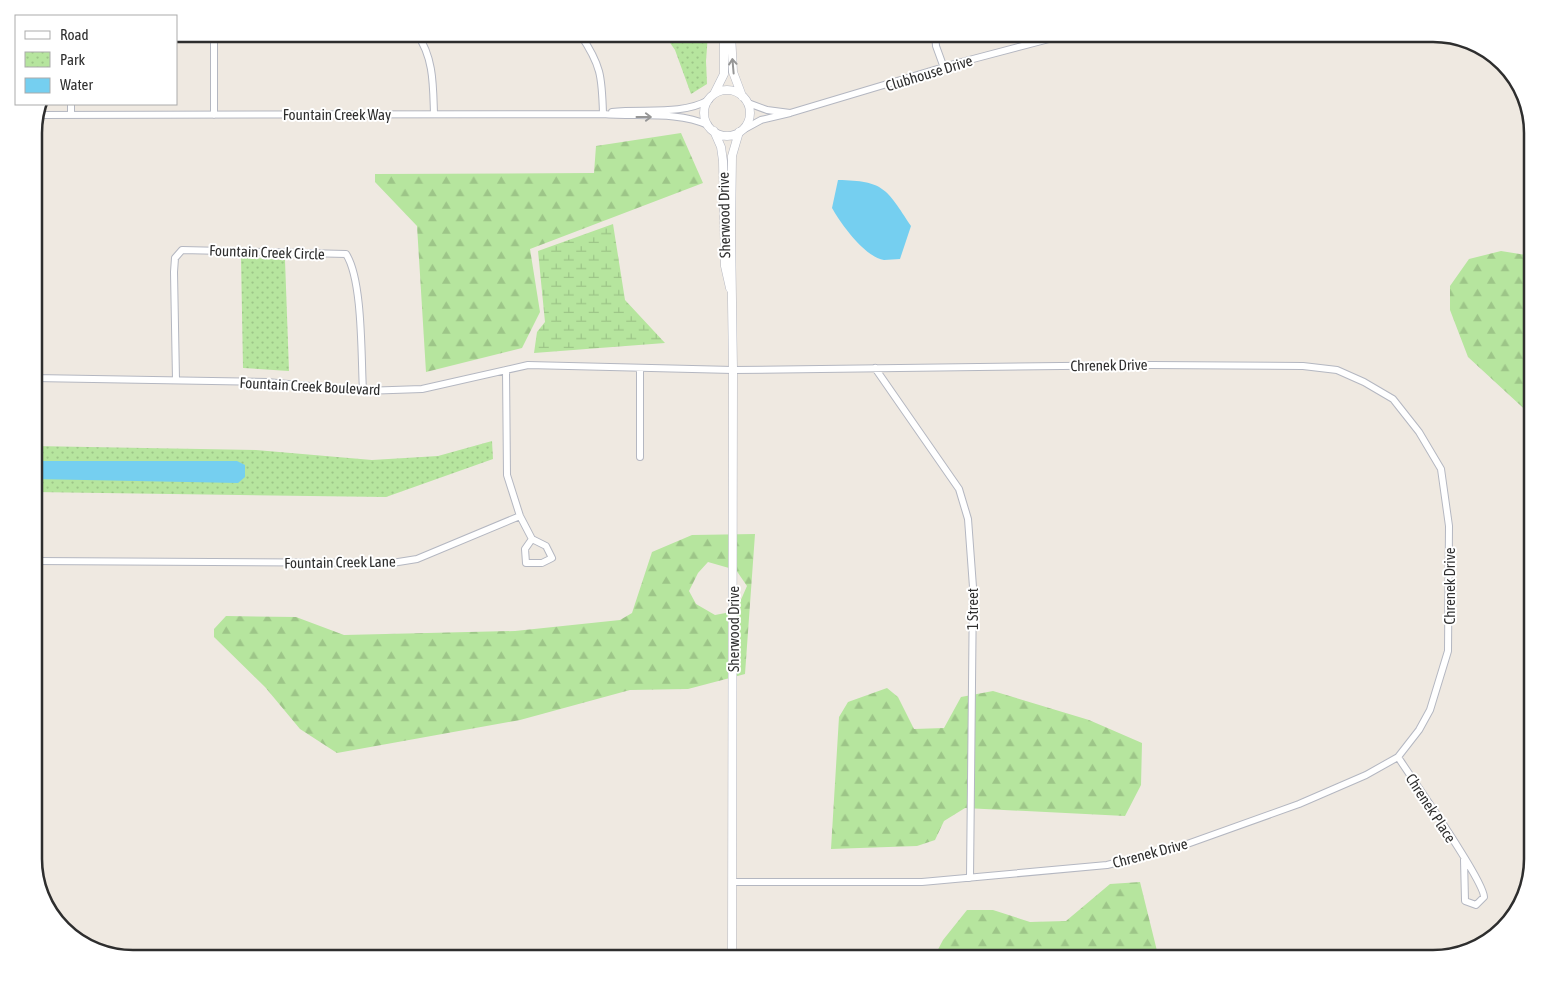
<svg xmlns="http://www.w3.org/2000/svg" width="1567" height="993" font-family="'Asap Condensed',sans-serif">
<style>
.forest{fill:url(#forest-firs);fill-rule:evenodd}
.wetland{fill:url(#wetland-marsh)}
.park{fill:url(#park-dots)}
.water{fill:#75cff0}
.lines{fill:none;stroke-linecap:round;stroke-linejoin:round}
.minor-casing{stroke:#b4b7c1;stroke-width:8}
.tertiary-casing{stroke:#b4b7c1;stroke-width:9}
.minor{stroke:#fff;stroke-width:6}
.tertiary{stroke:#fff;stroke-width:8}
.oneway{stroke:#969696}
.labels{text-anchor:middle;dominant-baseline:central;stroke-width:4;stroke-linejoin:round;paint-order:stroke}
.street-label{font-size:15px;fill:#2e2e2e;stroke:#fff}
.rim{fill:none;stroke:#2e2e2e;stroke-width:2.5}
</style>
<defs>
<pattern id="forest-firs" width="22" height="20" patternUnits="userSpaceOnUse" patternTransform="scale(1.25)"><rect width="22" height="20" fill="#b6e59e"/><path d="M5 1l3.5 6h-7zM16 11l3.5 6h-7z" fill="#9dc588"/></pattern>
<pattern id="wetland-marsh" width="20" height="14" patternUnits="userSpaceOnUse" patternTransform="scale(1.25)"><rect width="20" height="14" fill="#b6e59e"/><path d="M1 5h8M5 5V1M11 12h8M15 12V8" fill="none" stroke="#9dc588"/></pattern>
<pattern id="park-dots" width="8" height="8" patternUnits="userSpaceOnUse" patternTransform="scale(1.25)"><rect width="8" height="8" fill="#b6e59e"/><path d="M2 2h.1M6 6h.1" fill="none" stroke="#9dc588" stroke-width="1.8" stroke-linecap="round"/></pattern>
</defs>
<rect width="100%" height="100%" fill="#efe9e1"/>
<!-- forest -->
<path class="forest" d="M681,133L703,183L530,249L540,312L522,348L426,372L417,226L375,182V174L594,173L596,146Z
M1501,251L1533,256V417L1468,357L1450,310V286L1469,259Z
M755,534L745,674L688,689L630,690L520,720L337,753L300,729L265,687L214,637V629L226,616L296,617L344,635L515,631L620,620L632,613L652,552L692,535ZM708,562L736,570L747,586L736,611L715,615L696,604L689,591L698,573Z
M887,688L898,697L914,729L944,728L961,697L993,691L1089,720L1142,743L1141,785L1125,816L965,808L944,821L935,840L917,846L831,849L839,717L848,702Z
M1140,882L1159,959H933L943,940L967,910H993L1030,922L1066,921L1110,884Z"/>
<!-- wetland -->
<path class="wetland" d="M613,224L625,300L665,343L534,353L537,332L545,322L538,251Z"/>
<!-- park -->
<path class="park" d="M664,34H708L706,61L707,84L691,94L675,50Z
M241,257L285,260L289,371L243,368Z
M492,441L493,459L386,497L34,492V446L256,450L372,460L438,456Z"/>
<!-- water -->
<path class="water" d="M838,180C884,181 886,188 911,226L900,259C895,259 889,260 884,260C865,257 841,224 832,208Z
M34,461H237L245,465V477L238,483L34,479Z"/>
<g class="lines">
<!-- minor casing -->
<g class="minor-casing">
<path id="minor" d="M214,34V115
M417,34C434,58 433,86 434,114
M580,34C601,65 602,76 603,114
M935,34L936,46L944,68
M71,104V115
M612,112C644,108 680,116 709,100
M790,113L954,64L1068,34
M37,115L603,114C638,117 677,111 708,125
M739,132L761,120L790,113L767,110L748,103
M34,248L36,378
M875,368L959,489L968,519L973,587L970,878
M506,370L507,475L520,516L532,539L546,546L552,558L542,563H526L525,549L532,539
M34,378L267,382L363,391L422,389L528,365L733,370L1151,365L1303,366L1337,370L1364,382L1393,399L1419,432L1441,469L1449,526L1448,651L1430,710L1419,730L1398,757L1366,775L1299,804L1176,848L1107,865L922,882H732
M176,380L174,272L175,258L182,250L346,254C363,280 361,358 363,391
M640,457V368
M34,561L392,563L417,559L520,516
M1398,757C1412,779 1484,880 1484,897L1476,905L1465,901L1464,859"/>
</g>
<!-- tertiary casing -->
<g class="tertiary-casing">
<path id="tertiary" d="M731,34L733,72L742,96
M704 113a23 23 0 1 1 46 0a23 23 0 1 1-46 0Z
M714,94L724,74V34
M714,131L721,147L723,161L725,266L730,288
M732,959L733,370L731,232L732,156L739,132"/>
</g>
<!-- minor -->
<use href="#minor" class="minor"/>
<!-- tertiary -->
<use href="#tertiary" class="tertiary"/>
</g>
<!-- one-way arrows -->
<defs><path id="oneway-shaft" d="M-6 0H5M1.5-3L5.5 0L1.5 3" fill="none" stroke-width="1.6" stroke-linecap="round" stroke-linejoin="round" transform="scale(1.25)"/></defs>
<g class="oneway">
<use href="#oneway-shaft" transform="translate(733 66) rotate(-95)"/>
<use href="#oneway-shaft" transform="translate(644 117)"/>
</g>
<g class="labels">
<!-- street labels -->
<g class="street-label">
<text transform="translate(929 73) rotate(-17)">Clubhouse Drive</text>
<text x="337" y="114">Fountain Creek Way</text>
<text transform="translate(724 215) rotate(-91)">Sherwood Drive</text>
<text transform="translate(267 252) rotate(2)">Fountain Creek Circle</text>
<text transform="translate(1109 365) rotate(-1)">Chrenek Drive</text>
<text transform="translate(310 386) rotate(3)">Fountain Creek Boulevard</text>
<text transform="translate(340 562) rotate(-1)">Fountain Creek Lane</text>
<text transform="translate(1449 586) rotate(-90)">Chrenek Drive</text>
<text transform="translate(972 609) rotate(-90)">1 Street</text>
<text transform="translate(733 629) rotate(-90)">Sherwood Drive</text>
<text transform="translate(1431 808) rotate(57)">Chrenek Place</text>
<text transform="translate(1150 853) rotate(-15)">Chrenek Drive</text>
</g>
</g>
<!-- crop -->
<path d="M0 0H1567V993H0ZM133 42H1433A91 91 0 0 1 1524 133V859A91 91 0 0 1 1433 950H133A91 91 0 0 1 42 859V133A91 91 0 0 1 133 42Z" fill="#fff" fill-rule="evenodd"/>
<path class="rim" d="M133 42H1433A91 91 0 0 1 1524 133V859A91 91 0 0 1 1433 950H133A91 91 0 0 1 42 859V133A91 91 0 0 1 133 42Z"/>
<!-- legend -->
<rect x="15" y="15" width="162" height="90" fill="#ffffff" stroke="#ababab"/>
<rect x="25" y="31" width="25" height="8" fill="#ffffff" stroke="#ababab"/>
<text x="60" y="40" font-size="15" fill="#2e2e2e">Road</text>
<rect x="25" y="52" width="25" height="15" fill="url(#park-dots)" stroke="#ababab"/>
<text x="60" y="65" font-size="15" fill="#2e2e2e">Park</text>
<rect x="25" y="78" width="25" height="15" fill="#75cff0" stroke="#ababab"/>
<text x="60" y="90" font-size="15" fill="#2e2e2e">Water</text>
</svg>
